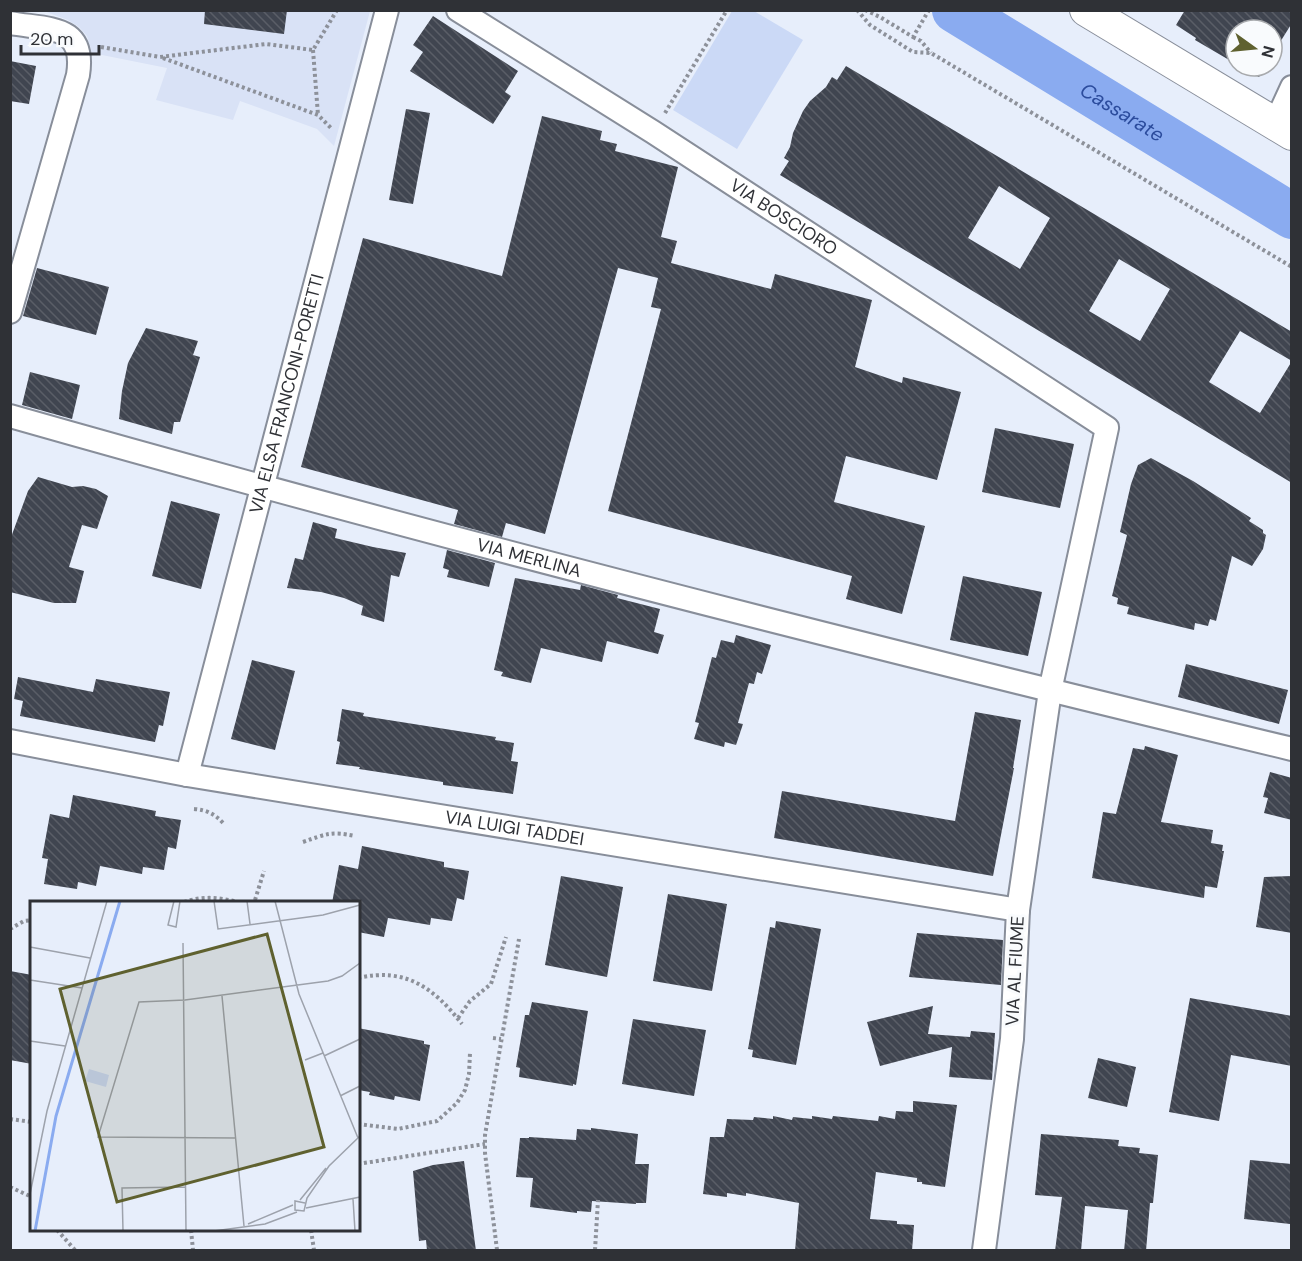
<svg xmlns="http://www.w3.org/2000/svg" width="1302" height="1261" font-family="'DM Sans',sans-serif">
<style>
.built{fill:#d9e2f6}
.pitch{fill:#cbd9f6}
.lines{fill:none;stroke-linecap:round;stroke-linejoin:round}
.river{stroke:#8aabf0;stroke-width:46}
.building{fill:url(#building-back-hatch);fill-rule:evenodd}
.minor-casing{stroke:#888e9a;stroke-width:26}
.secondary-casing{stroke:#888e9a;stroke-width:34}
.path{stroke:#8d919a;stroke-width:4;stroke-dasharray:3 3;stroke-linecap:butt}
.minor{stroke:#fff;stroke-width:22}
.secondary{stroke:#fff;stroke-width:32}
.labels{text-anchor:middle;dominant-baseline:central;stroke-width:6;stroke-linejoin:round;paint-order:stroke}
.street-label{font-size:18px;fill:#2f3136;stroke:#f9fbfd}
.water-label{font-size:20px;font-style:italic;fill:#2c4c9d;stroke:#f9fbfd}
.inset-river{fill:none;stroke:#8aabf0;stroke-width:3}
.inset-road{fill:none;stroke:#9da2ac;stroke-width:1.5}
.view{fill:#5f612f;fill-opacity:0.15;stroke:#5f612f;stroke-width:3}
.inset-edge{fill:none;stroke:#2f3136;stroke-width:3}
</style>
<defs>
<pattern id="building-back-hatch" width="6" height="6" patternUnits="userSpaceOnUse" patternTransform="scale(1.5)"><rect width="6" height="6" fill="#404550"/><path d="M-1 5l2 2M0 0l6 6M5-1l2 2" fill="none" stroke="#5a5e67"/></pattern>
</defs>
<rect width="100%" height="100%" fill="#e7eefb"/>
<!-- built -->
<path class="built" d="M44,11H370L334,146L317,129L240,101L233,120L156,100L167,68L92,53L87,36L79,27L68,20Z"/>
<!-- pitch -->
<path class="pitch" d="M732,11H754L803,40L737,149L673,110Z"/>
<g class="lines">
<!-- river -->
<path class="river" id="s1" d="M955,10L1292,216"/>
</g>
<!-- building -->
<path class="building" d="M205,10H287L284,34L204,24Z
M1185,10H1292V23L1272,55V30H1236V64L1195,40L1196,38L1176,25Z
M433,16L518,71L505,92L511,96L493,124L410,71L423,52L413,45Z
M10,61L36,66L29,104L10,101Z
M846,66L1292,332V483L780,175L789,161L784,158L790,147L793,133L803,111L810,101L826,87L832,77L837,80ZM999,186L1050,218L1020,269L968,238ZM1119,259L1170,289L1140,341L1089,311ZM1240,331L1292,361L1260,413L1209,382Z
M1239,66H1266L1259,77Z
M406,109L430,113L413,204L389,200Z
M542,116L602,131L600,140L617,144L615,151L678,167L661,237L677,241L671,263L771,289L775,274L872,300L855,367L902,383L903,377L961,392L937,480L846,456L834,502L925,526L902,614L846,599L852,576L608,511L661,309L651,307L658,278L618,268L545,534L506,523L502,537L454,524L458,510L301,467L363,238L502,276Z
M37,268L109,287L96,335L23,316Z
M146,328L198,341L193,355L200,357L180,422H174L172,434L119,419L122,391L128,363Z
M30,372L80,385L72,419L22,405Z
M995,428L1074,444L1060,508L982,492Z
M1151,458L1193,481L1251,518L1249,521L1263,530V533L1266,535L1263,549L1252,566L1232,556L1216,621L1210,619L1208,626L1195,623L1194,630L1127,614L1129,607L1117,604L1118,598L1112,596L1127,535L1120,532L1131,484L1138,465Z
M38,477L72,487L83,486L96,489L108,496L97,529L82,525L69,567L84,571L76,603H54L10,592V540L28,491Z
M171,501L220,514L201,589L152,576Z
M313,522L337,529L335,538L373,547L406,553L399,577L391,575L384,622L361,615L363,606L344,598L321,592L287,588L295,558L303,560Z
M447,550L495,563L489,587L447,577L449,570L443,568Z
M963,576L1042,592L1028,656L950,640Z
M515,578L580,590L581,585L618,595L617,598L660,609L654,632L664,635L658,654L607,641L602,662L541,648L531,683L501,676L503,672L494,670Z
M736,635L771,645L762,674L757,672L754,684L749,683L738,723L743,724L736,745L725,742L724,747L694,739L699,723L695,722L712,657L716,658L721,640L734,643Z
M252,660L295,671L275,750L231,739Z
M1186,664L1288,690L1279,724L1178,697Z
M18,677L93,692L96,679L170,692L163,726L159,725L155,742L20,716L23,701L14,699Z
M342,709L364,713L363,716L496,737L495,740L514,743L511,761L518,762L513,794L443,785V782L359,769L360,767L336,764L340,742L337,741Z
M975,712L1021,720L1013,768H1014L993,876L774,838L782,791L955,821Z
M1145,746L1178,755L1161,822L1213,830L1211,843L1223,845L1222,851H1224L1217,888L1205,886L1204,898L1092,878L1103,812L1116,814L1133,748L1144,750Z
M1270,772L1292,778V820L1264,813L1268,798L1263,797Z
M73,795L156,811L155,816L181,820L176,849L168,847L164,870L143,867L142,874L100,866L96,886L78,882L77,889L44,884L48,859L42,858L50,814L69,818Z
M362,846L444,862V867L469,871L464,900L457,898L452,921L431,918L430,925L388,918L384,937L358,932V903H332L339,865L358,869Z
M561,876L623,887L607,977L545,965Z
M1292,876V933L1256,927L1264,877Z
M668,894L727,904L712,991L653,981Z
M776,921L821,929L796,1065L752,1057L753,1050L748,1049L770,927L775,928Z
M917,933L1003,940L1001,985L909,977Z
M10,971L32,975V1064L10,1060Z
M1190,998L1292,1016V1066L1231,1055L1219,1121L1169,1112Z
M532,1002L588,1011L576,1085L573,1084V1086L519,1077L520,1068L516,1067L525,1015H529Z
M933,1006L928,1034L970,1037L971,1031L995,1033L992,1080L949,1077L952,1047L880,1066L867,1022Z
M633,1019L706,1030L694,1096L622,1084Z
M358,1028L424,1041V1044L430,1045L420,1101L395,1096L394,1100L369,1095L370,1092L358,1090Z
M1098,1058L1136,1067L1127,1107L1088,1098Z
M913,1101L957,1105L945,1187L922,1184V1182H917V1178L876,1172L870,1219L897,1221V1224L914,1225L912,1251H795L799,1203L746,1193V1196L727,1193V1197L703,1194L710,1137H724L727,1119L753,1120L754,1117L773,1119V1116L792,1120L793,1117L812,1119V1116L832,1119L833,1116L878,1121L879,1116L895,1119L896,1111L913,1112Z
M591,1128L638,1134L635,1164H649L646,1203H636V1204L592,1201L591,1212L577,1211V1213L530,1207L533,1178L516,1177L520,1138H529V1137L576,1140L577,1129L591,1130Z
M1041,1134L1119,1140L1118,1146L1140,1148L1139,1153L1158,1155L1153,1203H1150L1146,1251H1124L1128,1210L1085,1206L1081,1251H1055L1062,1197L1035,1195Z
M1250,1160L1292,1164L1290,1224L1244,1219Z
M464,1161L476,1251H427L426,1240L419,1241L413,1171L433,1165Z"/>
<g class="lines">
<!-- minor casing -->
<g class="minor-casing">
<g id="minor">
<path id="s2" d="M458,10L653,132L1107,428L1050,691L1018,910L1012,1039L984,1250"/>
<path d="M10,23C49,30 86,24 78,75L10,312"/>
<path d="M1275,124L1292,87"/>
<path id="s3" d="M10,416C435,537 863,646 1292,749"/>
<path id="s4" d="M10,741L187,775L1018,910"/>
<path id="s5" d="M187,775L387,10"/>
</g>
</g>
<!-- secondary casing -->
<g class="secondary-casing">
<path id="secondary" d="M1086,10L1292,134"/>
</g>
<!-- path -->
<path class="path" d="M857,10L870,25L913,52L931,53L1292,267
M865,10L880,17L913,37L929,10
M913,37L921,41L931,53
M101,47L160,57L266,44L313,50L337,10
M313,50L318,115
M163,58L318,115L332,129
M665,113L727,10
M194,809C207,810 215,814 224,824
M303,842C326,834 331,831 355,836
M255,900L264,871
M184,902C202,896 219,897 237,902
M10,929L24,921L32,920
M358,978C406,967 434,988 462,1024
M458,1018L470,1001L491,984L506,937
M493,1038L501,1039
M10,1119L32,1122
M358,1124L398,1129L437,1121L457,1103L465,1090L469,1074L470,1053
M358,1164L485,1144
M10,1187L32,1197
M57,1230L75,1250
M191,1230L193,1250
M311,1230L314,1250
M497,1250L485,1153V1135L519,939
M595,1250L598,1200"/>
<!-- minor -->
<use href="#minor" class="minor"/>
<!-- secondary -->
<use href="#secondary" class="secondary"/>
</g>
<g class="labels">
<!-- street labels -->
<g class="street-label">
<text stroke="none"><textPath href="#s2" startOffset="386">VIA BOSCIORO</textPath></text>
<text stroke="none"><textPath href="#s5" startOffset="394">VIA ELSA FRANCONI-PORETTI</textPath></text>
<text stroke="none"><textPath href="#s3" startOffset="538">VIA MERLINA</textPath></text>
<text stroke="none"><textPath href="#s4" startOffset="512">VIA LUIGI TADDEI</textPath></text>
<text transform="translate(1015 971) rotate(-87)">VIA AL FIUME</text>
</g>
<!-- water labels -->
<g class="water-label">
<text stroke="none"><textPath href="#s1" startOffset="196">Cassarate</textPath></text>
</g>
</g>
<!-- overview -->
<g transform="translate(30 901)">
<rect width="330" height="330" fill="#e7eefb"/>
<path d="M59,168L79,174L76,186L55,180Z" fill="#cbd9f6"/>
<path class="inset-river" d="M5,330L26,215L90,0"/>
<path class="inset-road" d="M144,0L138,24L146,26L150,0M184,0L188,28L293,14L330,4M217,0L220,23M245,0L269,93L328,237M153,42L156,330M0,46L60,57M0,79L52,87M192,95L214,325M0,140L35,145M294,155L330,138M275,159L293,152M310,195L330,185M206,237L68,236L109,101L155,99L298,80L312,75L330,62M0,293L17,210L77,0M323,298L325,330M270,299L296,267M275,302L265,300V309L274,310L277,297L299,265L330,235M276,307L330,296M218,323L263,304M93,330L92,287L155,286M184,330L235,323L267,311"/>
<path class="view" d="M237,33L294,246L87,301L30,88Z"/>
<rect width="330" height="330" class="inset-edge"/>
</g>
<!-- border -->
<rect width="1302" height="1261" fill="none" stroke="#2f3136" stroke-width="24"/>
<!-- north arrow -->
<g transform="translate(1254 48) rotate(105)"><circle r="28" fill="#f9fbfd" stroke="#a8aaad" stroke-width="1.5"/>
<path d="M0-4.5L10 22L0 15L-10 22Z" fill="#5f612f"/>
<text y="-9" font-size="16" font-weight="bold" text-anchor="middle" fill="#2f3136">N</text>
</g>
<!-- scale -->
<path d="M21 45v9h78v-9" fill="none" stroke="#2f3136" stroke-width="3"/>
<text x="30" y="45" font-size="18" fill="#2f3136" stroke="#f9fbfd" stroke-width="4.5" paint-order="stroke">20 m</text>
</svg>
